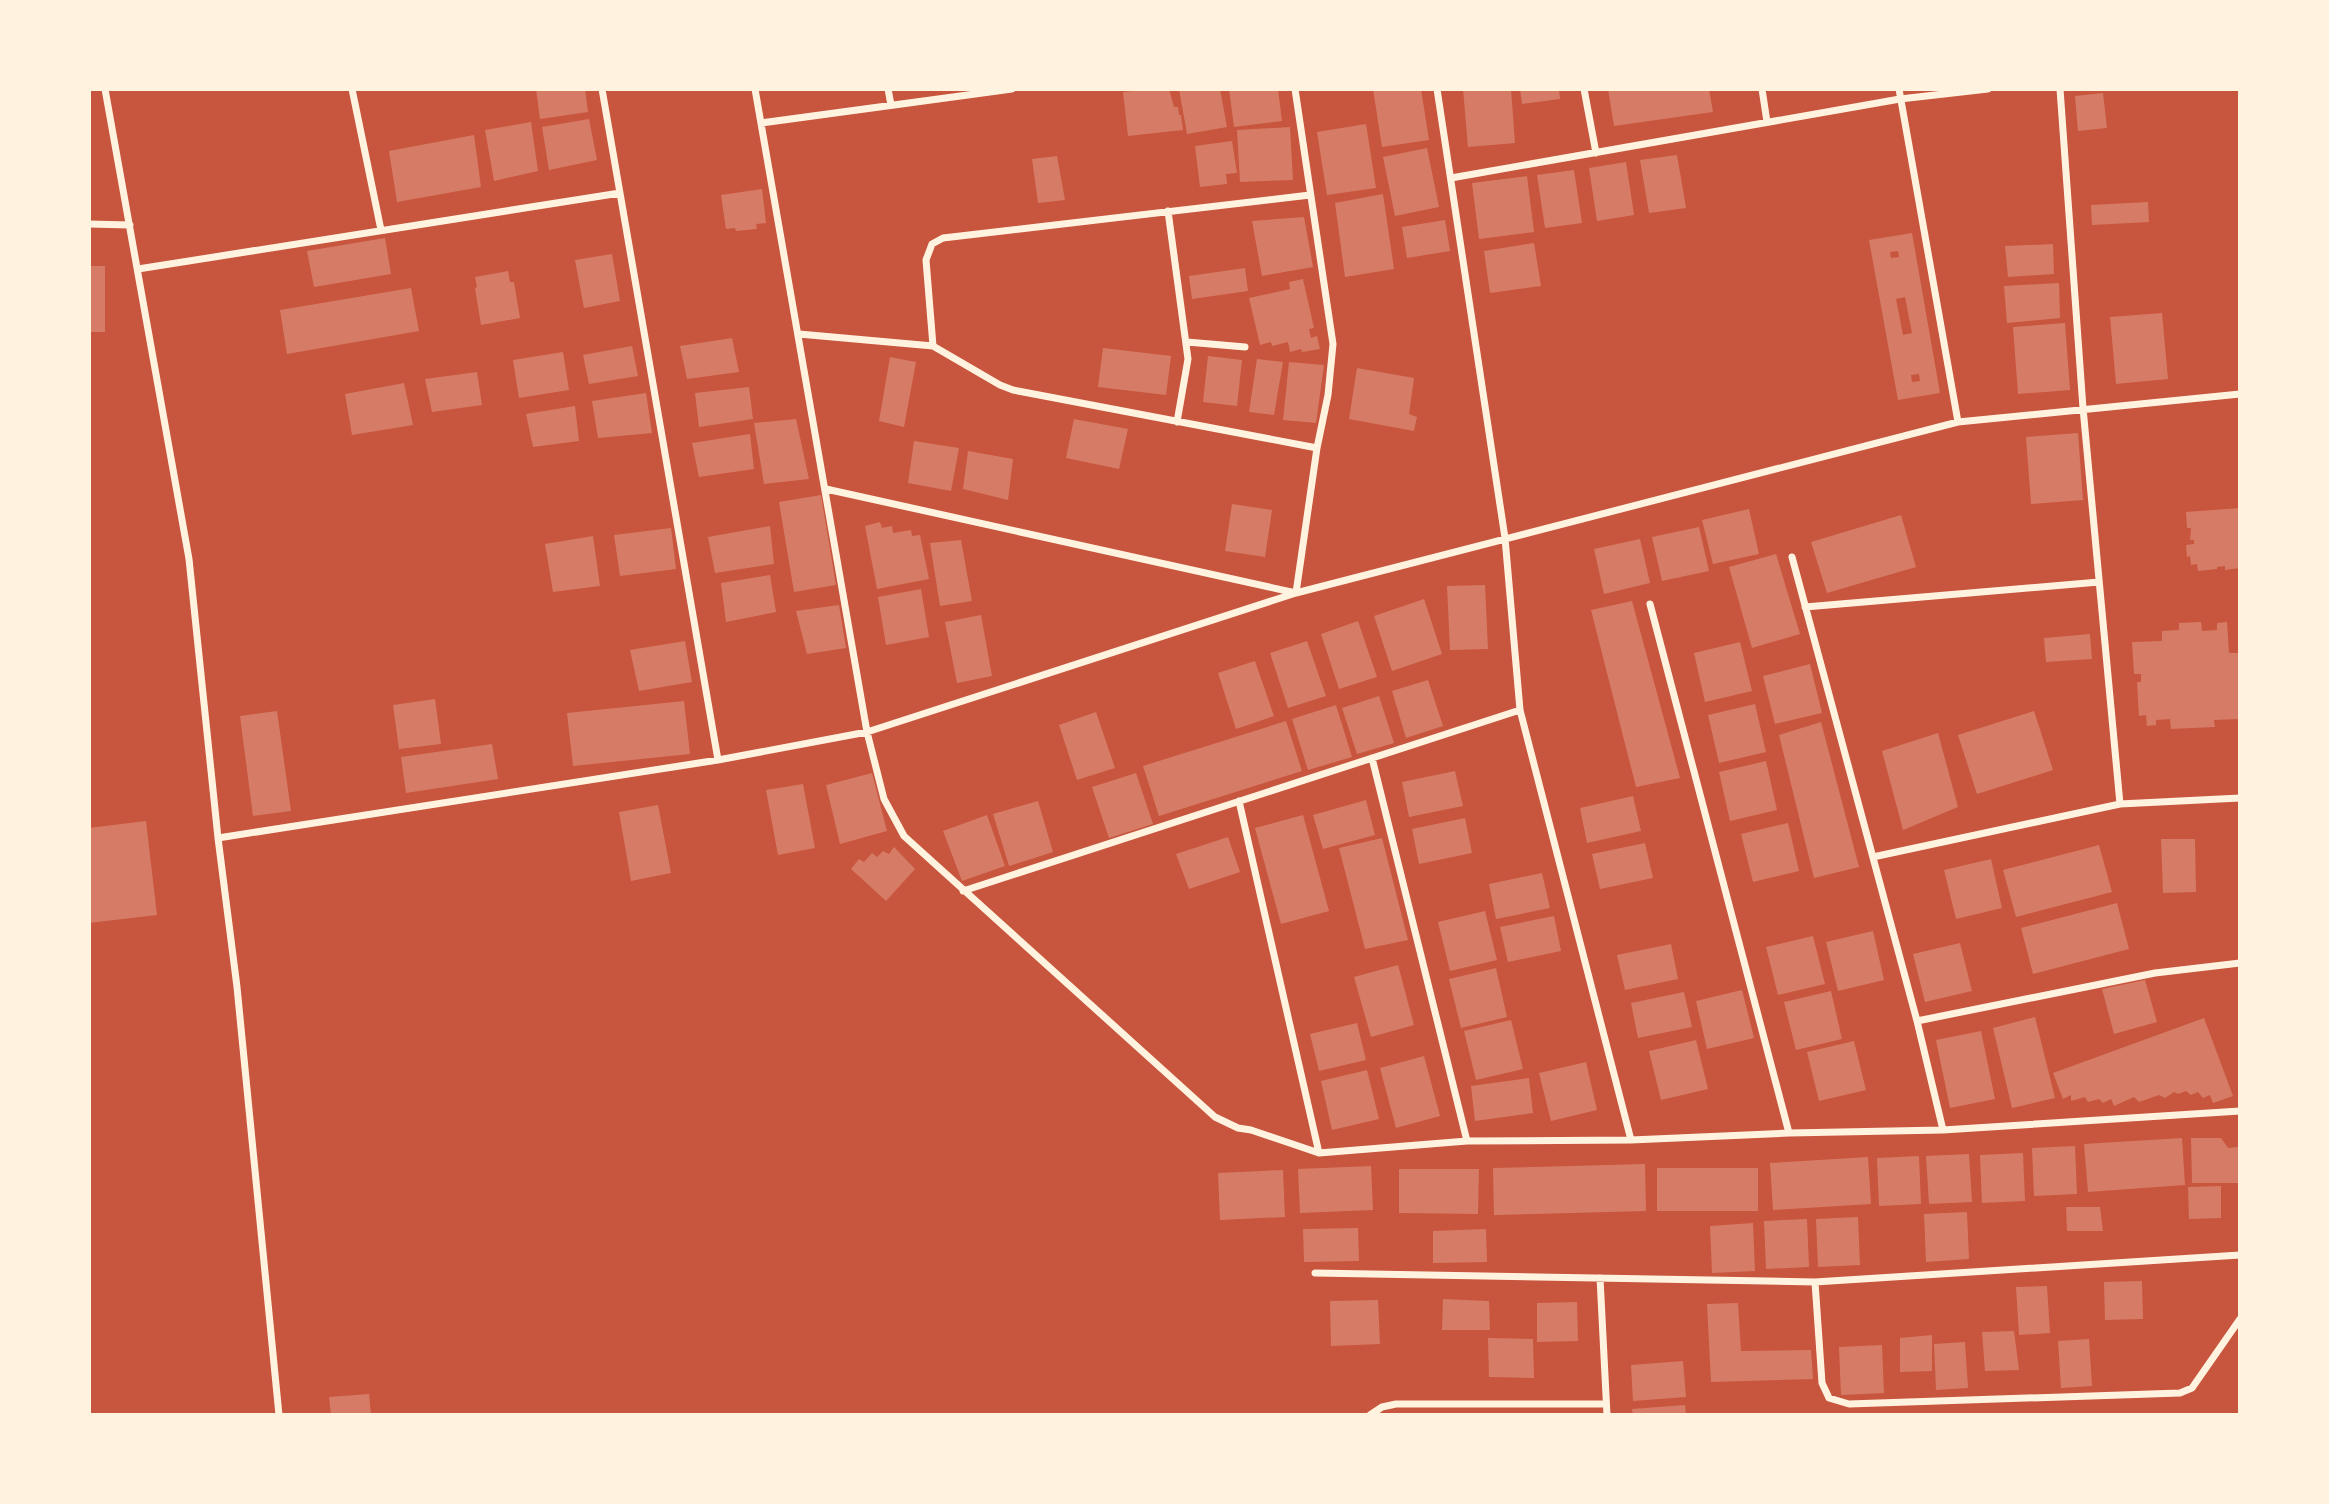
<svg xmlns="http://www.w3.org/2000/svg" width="2329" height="1504" font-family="Quicksand,sans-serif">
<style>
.building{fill:#d67c66;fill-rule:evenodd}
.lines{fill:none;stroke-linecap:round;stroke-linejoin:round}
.minor{stroke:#fff3e0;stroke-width:7}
</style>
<rect width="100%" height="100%" fill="#c8553d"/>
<!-- building -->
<path class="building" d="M536,89H585L588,112L540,119Z
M1132,89H1169L1174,107H1178L1179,115H1181L1183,130L1128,136L1123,92L1133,91Z
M1179,89H1220L1227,127L1187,134Z
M1229,89H1278L1282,121L1234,127Z
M1373,89H1421L1429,140L1382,147Z
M1463,89H1511L1515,143L1468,147Z
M1520,89H1559L1560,99L1522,104Z
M1608,89H1709L1713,112L1614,126Z
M2103,93L2107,128L2078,131L2075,96Z
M589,119L597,160L549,170L542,127Z
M531,122L538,171L494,181L485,130Z
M1366,124L1376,188L1327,195L1317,132Z
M1290,127L1293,180L1240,182L1237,130Z
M474,135L481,187L397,202L389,151Z
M1232,141L1237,173L1226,174L1227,184L1200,187L1195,146Z
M1427,148L1439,207L1395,216L1383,157Z
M1677,155L1686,208L1649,213L1640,160Z
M1057,156L1065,200L1038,203L1032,159Z
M1626,162L1634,215L1597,221L1589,168Z
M1574,170L1582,223L1545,228L1537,175Z
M1527,176L1534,232L1479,239L1472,183Z
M762,189L766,223L756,224L757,229L736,231L735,228L726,229L721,195Z
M1383,194L1394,269L1345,277L1335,203Z
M2148,202L2149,222L2092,225L2091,205Z
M1304,217L1313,267L1262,276L1252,221Z
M1445,220L1450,251L1407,258L1402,227Z
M1912,233L1940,393L1898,400L1869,240ZM1898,251L1899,257L1891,258L1890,252ZM1905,297L1912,333L1903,335L1896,299ZM1919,374L1920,381L1912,382L1911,375Z
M385,238L391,274L314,287L307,251Z
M1534,243L1541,286L1490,293L1484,251Z
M2053,244L2054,274L2008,277L2005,246Z
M612,254L620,301L584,308L575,260Z
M89,266H105V332H89Z
M1245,268L1248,291L1192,299L1189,276Z
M508,271L510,282H514L520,318L481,325L475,288L477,287L475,277Z
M1303,279L1314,328L1309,329L1311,338L1317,336L1320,349L1302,352L1301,349L1290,352L1288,342L1272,346L1271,342L1260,345L1249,298L1290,289L1289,282Z
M2059,283L2060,318L2007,323L2004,286Z
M411,288L419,331L287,354L280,310Z
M2162,313L2168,379L2116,384L2110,317Z
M2065,323L2070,390L2018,394L2013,327Z
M732,338L739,372L687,379L680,346Z
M632,346L638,376L589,384L583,355Z
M1103,348L1171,356L1166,395L1098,387Z
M563,352L569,390L519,398L513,360Z
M1208,356L1242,360L1237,406L1203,402Z
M890,357L916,362L904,427L879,421Z
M1257,359L1283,362L1274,415L1249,412Z
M1289,362L1324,365L1316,423L1283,420Z
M1357,368L1414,378L1409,414L1417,417L1414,431L1349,419Z
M477,372L482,405L432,412L425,379Z
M404,383L413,425L352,435L345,394Z
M749,387L753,419L699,427L695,393Z
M646,393L652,433L598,438L592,401Z
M575,406L579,441L533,447L526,414Z
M796,419L809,479L764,484L754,423Z
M1074,419L1128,429L1119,469L1066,458Z
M2078,433L2083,500L2031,504L2026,437Z
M750,434L754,469L699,477L692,443Z
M914,441L959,448L951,491L908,483Z
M968,451L1013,459L1008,500L963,489Z
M821,495L836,585L794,592L779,502Z
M1232,504L1272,510L1265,557L1225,551Z
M2240,508V568L2225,570V566L2217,567V569L2198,571L2197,564L2191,565L2190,556L2187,557L2186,545L2194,544V540H2190L2191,528H2187L2186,512Z
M1749,509L1759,554L1713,564L1702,520Z
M1901,515L1916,567L1827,593L1811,542Z
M880,522L882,528L892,526L893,533L911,530L912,536L920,535L929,579L877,589L865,526Z
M770,526L774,564L715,573L708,537Z
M1699,527L1709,571L1662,581L1652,537Z
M671,528L676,569L620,576L614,535Z
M593,536L600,586L553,592L545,544Z
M1640,539L1650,583L1604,594L1594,549Z
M961,540L972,601L940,606L930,543Z
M1776,554L1800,634L1752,648L1729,567Z
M770,575L776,612L726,622L721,583Z
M1485,585L1488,649L1450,650L1447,586Z
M921,589L929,637L886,645L878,597Z
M1424,599L1442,654L1392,671L1374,616Z
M1632,601L1680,778L1636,787L1591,610Z
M839,605L846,648L807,654L796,611Z
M981,615L992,676L957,683L945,622Z
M1358,621L1377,677L1339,689L1321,634Z
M2201,622L2202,631L2217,630V623L2227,622L2229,653H2240V719L2214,720L2215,727L2171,729L2170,719L2156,720V725L2147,726L2146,715L2139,716L2137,682H2141V674H2134L2132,642L2162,641V631L2179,630V623Z
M2090,634L2092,659L2046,662L2044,638Z
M685,641L692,682L639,691L630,650Z
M1307,641L1326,696L1288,708L1270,653Z
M1740,642L1752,691L1705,702L1694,653Z
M1255,661L1274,716L1236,729L1218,673Z
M1810,664L1822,713L1775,724L1763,676Z
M1428,680L1443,726L1406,738L1392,691Z
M1379,696L1394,743L1357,754L1342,708Z
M435,699L441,744L399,749L393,705Z
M684,701L690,754L573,766L567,713Z
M1755,704L1766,752L1719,763L1708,715Z
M1336,705L1352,757L1308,770L1292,719Z
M277,711L291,811L253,816L240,716Z
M2034,711L2053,770L1977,794L1958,735Z
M1096,712L1115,768L1077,780L1059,725Z
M1286,721L1302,771L1159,816L1143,766Z
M1821,722L1859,867L1814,878L1779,735Z
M1938,733L1958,807L1903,830L1882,751Z
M492,744L498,779L406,793L401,757Z
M1766,761L1777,810L1730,821L1719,772Z
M1455,771L1463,806L1409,817L1402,782Z
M872,773L887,831L840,844L826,785Z
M1136,773L1153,824L1109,838L1092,787Z
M803,784L815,848L778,855L766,790Z
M1633,796L1641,831L1587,843L1580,808Z
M1366,800L1375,835L1323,849L1313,815Z
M1038,801L1053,852L1009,866L993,814Z
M658,805L671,873L631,881L619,812Z
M987,815L1005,866L962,881L943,831Z
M1303,815L1329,911L1281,924L1255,828Z
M1465,818L1472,853L1419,864L1412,829Z
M146,821L157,915L89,923V828Z
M1788,823L1799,871L1753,882L1741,834Z
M1228,837L1240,872L1189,889L1176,854Z
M1382,838L1408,940L1365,949L1339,848Z
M2161,839H2195L2196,892L2163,893Z
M1645,843L1653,878L1600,889L1592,854Z
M2099,845L2112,892L2016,917L2003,870Z
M894,847L915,869L886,901L851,869L859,859L864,862L872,853L877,857L883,851L889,854Z
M1991,859L2002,908L1956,919L1944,870Z
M1542,873L1550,908L1496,919L1489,884Z
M2117,903L2129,949L2033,974L2021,928Z
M1485,911L1497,960L1450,971L1438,922Z
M1554,916L1561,951L1508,962L1500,927Z
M1873,931L1884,980L1838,991L1826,942Z
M1813,936L1825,984L1778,995L1766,947Z
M1960,943L1972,991L1925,1002L1913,954Z
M1671,944L1678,979L1625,990L1617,955Z
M1398,965L1414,1025L1371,1037L1354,977Z
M1496,968L1507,1017L1461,1028L1449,979Z
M2145,980L2157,1022L2114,1034L2102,989Z
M1742,990L1754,1038L1707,1049L1696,1001Z
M1831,991L1842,1039L1796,1050L1784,1002Z
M1684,992L1692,1027L1638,1038L1631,1003Z
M2035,1017L2055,1098L2012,1108L1993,1028Z
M2204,1018L2233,1096L2213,1103L2210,1095L2203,1098L2198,1092L2191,1095L2186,1091L2178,1094L2174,1092L2165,1098L2159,1095L2139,1102L2134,1097L2114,1106L2111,1099L2103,1103L2099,1099L2088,1102L2085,1097L2071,1101V1095L2063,1099L2053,1073Z
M1511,1020L1523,1069L1476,1080L1464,1031Z
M1357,1023L1366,1060L1319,1071L1310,1034Z
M1981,1031L1995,1099L1950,1108L1936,1040Z
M1696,1040L1708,1089L1661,1100L1649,1051Z
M1854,1041L1866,1090L1819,1101L1807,1052Z
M1424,1056L1440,1116L1396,1128L1380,1068Z
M1586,1062L1597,1110L1551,1121L1539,1073Z
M1367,1070L1379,1119L1332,1130L1321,1081Z
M1529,1078L1533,1113L1475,1121L1471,1086Z
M2182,1138L2185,1185L2088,1192L2084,1144Z
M2191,1138H2221L2228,1148L2238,1147L2240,1151V1183H2192Z
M2075,1146L2077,1194L2034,1196L2032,1148Z
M2023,1153L2025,1201L1982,1203L1980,1155Z
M1969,1154L1972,1202L1929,1204L1926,1156Z
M1919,1156L1921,1204L1879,1206L1877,1158Z
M1868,1157L1871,1204L1773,1210L1770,1163Z
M1645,1164L1646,1211L1494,1215L1493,1168Z
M1371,1166L1373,1210L1300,1213L1298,1169Z
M1657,1168H1758V1211H1657Z
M1399,1169H1479L1478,1214L1399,1213Z
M1283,1170L1285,1217L1220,1220L1218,1173Z
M2221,1186V1218L2189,1219L2188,1187Z
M2066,1207H2100L2103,1231H2067Z
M1967,1212L1969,1259L1926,1262L1924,1214Z
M1858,1217L1860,1265L1818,1267L1816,1219Z
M1807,1219L1809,1267L1766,1269L1764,1221Z
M1753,1223L1755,1271L1712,1273L1710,1226Z
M1358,1228L1359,1261L1304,1262L1303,1229Z
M1486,1229L1487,1262L1433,1263V1231Z
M2142,1281L2143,1319L2105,1320L2104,1282Z
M2047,1286L2050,1333L2019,1335L2016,1287Z
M1443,1299L1489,1301L1490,1330H1442Z
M1378,1300L1380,1344L1331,1346L1330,1301Z
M1577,1302L1578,1341L1537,1342V1303Z
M1738,1303L1741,1351L1811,1350L1813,1379L1711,1382L1707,1304Z
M2014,1331L2019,1370L1985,1371L1982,1332Z
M1932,1335V1371L1900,1372V1338Z
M1488,1338L1533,1339L1534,1378L1489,1377Z
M2089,1339L2092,1386L2061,1388L2058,1341Z
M1965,1342L1968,1388L1936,1390L1934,1344Z
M1882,1345L1884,1393L1841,1395L1839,1347Z
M1683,1361L1686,1397L1633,1401L1631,1365Z
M369,1394L371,1415H331L329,1397Z
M1685,1405L1686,1415H1633L1632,1409Z"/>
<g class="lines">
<!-- minor -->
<path class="minor" d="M105,89L189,559L218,838L237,987L279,1415
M352,89L381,230
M755,89L867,732L884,799L904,836L1215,1117L1238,1128L1251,1130L1319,1153L1467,1141L1631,1140L1789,1133L1943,1130L2240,1111
M888,89L891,105
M1437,89L1505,538L1520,710L1631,1140
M1584,89L1596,153
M1762,89L1767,122
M1899,89L1958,422
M2060,89L2083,408L2120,804
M761,123L1012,89
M1451,178L1900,99L1988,89
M620,193L718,760
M1168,211L1188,359L1177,422
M89,224L130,225
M138,269L620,193L602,89
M799,334L933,346L1000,385L1013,390L1317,448
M1187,342L1245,347
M933,346L926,260L932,244L943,238L1310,195
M826,489L1296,593L1317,448L1328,395L1333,344L1295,89
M1792,557L1917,1021L1943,1130
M1650,604L1789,1133
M1805,607L2099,582
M1372,758L1467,1141
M1239,801L1319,1153
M218,838L718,760L867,732L1296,593L1958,422L2240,394
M1873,857L2120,804L2240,798
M963,891L1520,710
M1917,1021L2155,973L2240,963
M1315,1273L1815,1282L2240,1255
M1600,1278L1607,1415
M1815,1282L1822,1383L1829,1398L1849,1404L2180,1393L2192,1388L2240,1319
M1370,1415L1382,1407L1396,1404H1606"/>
</g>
<!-- border -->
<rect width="2329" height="1504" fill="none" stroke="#fff3e0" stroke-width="182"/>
</svg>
